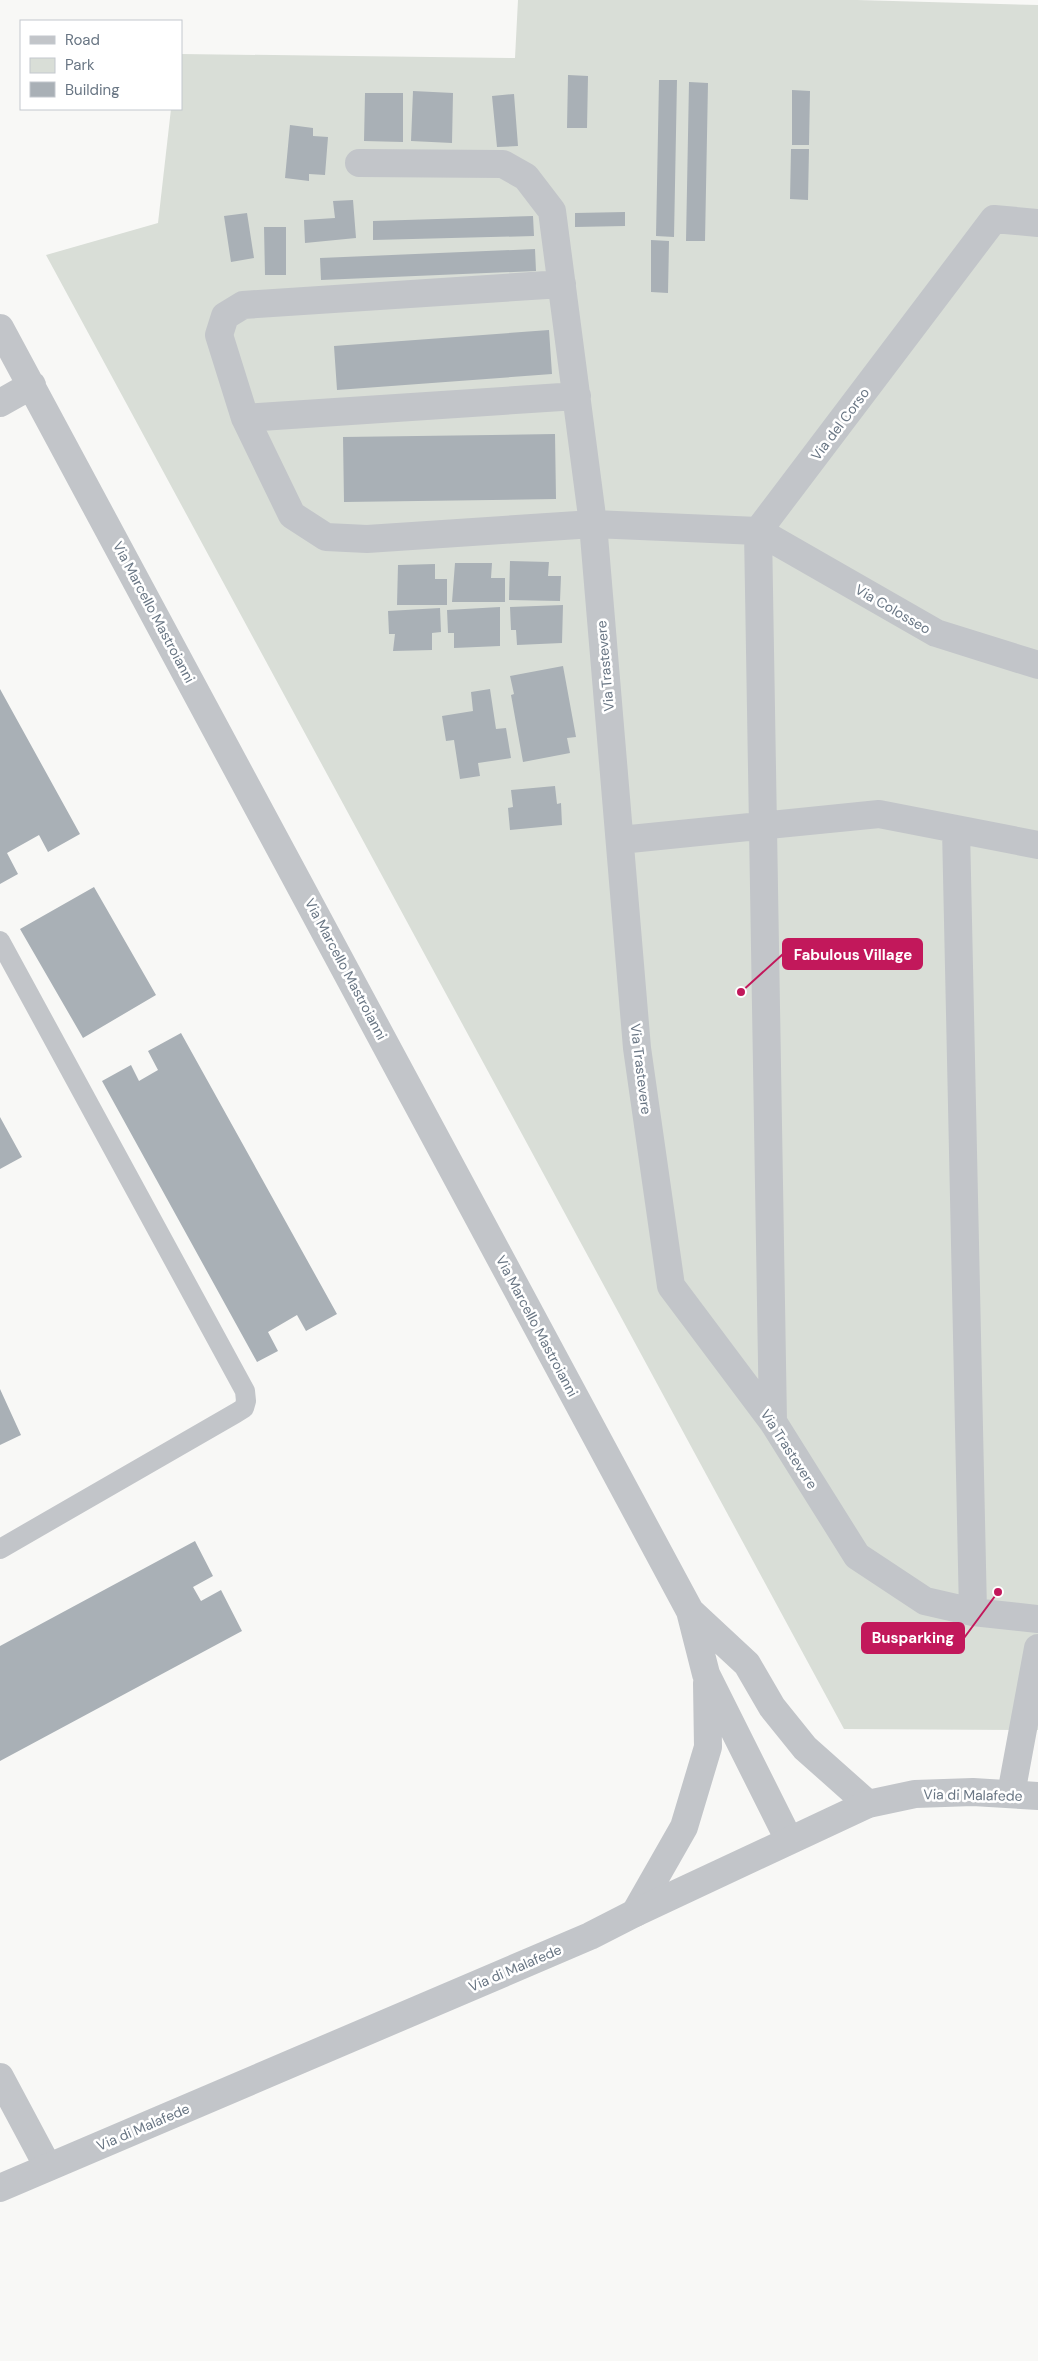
<svg xmlns="http://www.w3.org/2000/svg" width="1038" height="2361" font-family="'DM Sans',sans-serif">
<style>
.green{fill:#d9ded7}
.building{fill:#a9b0b6}
.lines{fill:none;stroke-linecap:round;stroke-linejoin:round}
.service{stroke:#c2c5c9;stroke-width:20}
.minor{stroke:#c2c5c9;stroke-width:28}
.tertiary{stroke:#c2c5c9;stroke-width:28}
.labels{text-anchor:middle;dominant-baseline:central;stroke-width:5;stroke-linejoin:round;paint-order:stroke}
.street-label{font-size:14px;fill:#697684;stroke:#fff}
.leader{fill:none;stroke:#c2185b;stroke-width:2}
.callout-dot{fill:#c2185b;stroke:#fff;stroke-width:2}
.callout{fill:#c2185b;stroke:#c2185b;stroke-width:2}
.callout-label{font-size:15px;text-anchor:middle;font-weight:bold;fill:#fff}
</style>
<rect width="100%" height="100%" fill="#f8f8f6"/>
<!-- green -->
<path class="green" d="M518,0H857L1038,5V1730L844,1729L46,255L158,223L171,109H181V54L515,58Z"/>
<!-- building -->
<path class="building" d="M568,75L588,76L587,128H567Z
M659,80H677L674,237L656,236Z
M689,82L708,83L705,241H686Z
M792,90L810,91L809,145H792Z
M413,91L453,93L452,143L411,141Z
M365,93H403V142L364,141Z
M514,94L518,146L497,147L492,96Z
M290,125L313,128V136L328,137L325,175L309,174V181L285,178Z
M791,149H809L808,200L790,199Z
M353,200L356,238L305,243L304,220L335,218L333,201Z
M625,212V226L575,227V213Z
M247,213L254,258L231,262L224,216Z
M533,216L534,236L373,240V221Z
M264,227H286V275H265Z
M651,240L669,241L668,293L651,292Z
M535,249L536,271L321,280L320,258Z
M549,330L552,374L337,390L334,346Z
M555,434L556,499L344,502L343,437Z
M510,561L549,562L548,576H561L560,601L509,600Z
M455,563H492L491,578H505V602H452Z
M435,564V579H447V605H397L398,565Z
M563,605L562,643L517,645L516,630H511L510,607Z
M500,607V646L454,648V633H448L447,610Z
M440,608L441,632L432,633V650L393,651L395,634H389L388,611Z
M563,666L576,737L567,738L570,753L523,762L511,695L514,694L510,676Z
M0,689L80,834L48,852L39,835L7,853L18,874L0,884Z
M490,689L496,729L506,728L511,758L478,763L480,776L460,779L454,740L446,741L442,716L473,711L471,692Z
M555,786L557,804L561,803L562,825L510,830L508,808L513,807L511,790Z
M94,887L156,995L83,1038L20,929Z
M181,1033L337,1314L306,1331L297,1315L268,1332L278,1351L257,1362L102,1081L131,1065L139,1081L158,1070L148,1051Z
M0,1117L22,1157L0,1169Z
M0,1389L21,1435L0,1445Z
M195,1541L213,1576L193,1587L201,1601L221,1590L242,1631L0,1761V1646Z"/>
<g class="lines">
<!-- service -->
<path class="service" d="M0,941L245,1391L246,1401L244,1408L236,1413L0,1549"/>
<!-- minor -->
<path class="minor" d="M359,163L503,164L526,177L552,211L593,524L637,1048L671,1286L773,1422L857,1556L925,1601L973,1612L1038,1619
M562,284L243,305L225,316L219,335L245,418L292,515L326,537L367,539L593,524L758,531L994,219L1038,223
M0,328L690,1611L706,1674L789,1840
M0,403L32,385
M245,418L577,396
M758,531L773,1422
M758,531L936,633L1038,665
M956,829L973,1612
M620,840L879,814L1038,845
M690,1611L747,1664L772,1707L805,1748L868,1804
M1011,1794L1038,1648
M635,1913L684,1827L708,1747L707,1683
M0,2077L48,2167"/>
<!-- tertiary -->
<path class="tertiary" d="M0,2188L590,1936L635,1913L868,1804L915,1794L973,1792L1038,1796"/>
</g>
<g class="labels">
<!-- street labels -->
<g class="street-label">
<text transform="translate(840 424) rotate(-53)">Via del Corso</text>
<text transform="translate(893 609) rotate(30)">Via Colosseo</text>
<text transform="translate(154 612) rotate(62)">Via Marcello Mastroianni</text>
<text transform="translate(605 666) rotate(-95)">Via Trastevere</text>
<text transform="translate(346 969) rotate(62)">Via Marcello Mastroianni</text>
<text transform="translate(641 1069) rotate(83)">Via Trastevere</text>
<text transform="translate(537 1326) rotate(62)">Via Marcello Mastroianni</text>
<text transform="translate(789 1449) rotate(57)">Via Trastevere</text>
<text transform="translate(973 1795) rotate(1)">Via di Malafede</text>
<text transform="translate(515 1968) rotate(-23)">Via di Malafede</text>
<text transform="translate(143 2127) rotate(-23)">Via di Malafede</text>
</g>
</g>
<!-- callouts -->
<path class="leader" d="M741 992L783 954M998 1592L964 1638"/>
<g class="callout-dot">
<circle cx="741" cy="992" r="5"/>
<circle cx="998" cy="1592" r="5"/>
</g>
<g class="callout">
<rect x="783" y="939" width="139" height="30" rx="5"/>
<rect x="862" y="1623" width="102" height="30" rx="5"/>
</g>
<g class="callout-label">
<text x="853" y="960">Fabulous Village</text>
<text x="913" y="1643">Busparking</text>
</g>
<!-- legend -->
<rect x="20" y="20" width="162" height="90" fill="#ffffff" stroke="#c3c8ce"/>
<rect x="30" y="36" width="25" height="8" fill="#c2c5c9" stroke="#c3c8ce"/>
<text x="65" y="45" font-size="15" fill="#697684">Road</text>
<rect x="30" y="58" width="25" height="15" fill="#d9ded7" stroke="#c3c8ce"/>
<text x="65" y="70" font-size="15" fill="#697684">Park</text>
<rect x="30" y="82" width="25" height="15" fill="#a9b0b6" stroke="#c3c8ce"/>
<text x="65" y="95" font-size="15" fill="#697684">Building</text>
</svg>
